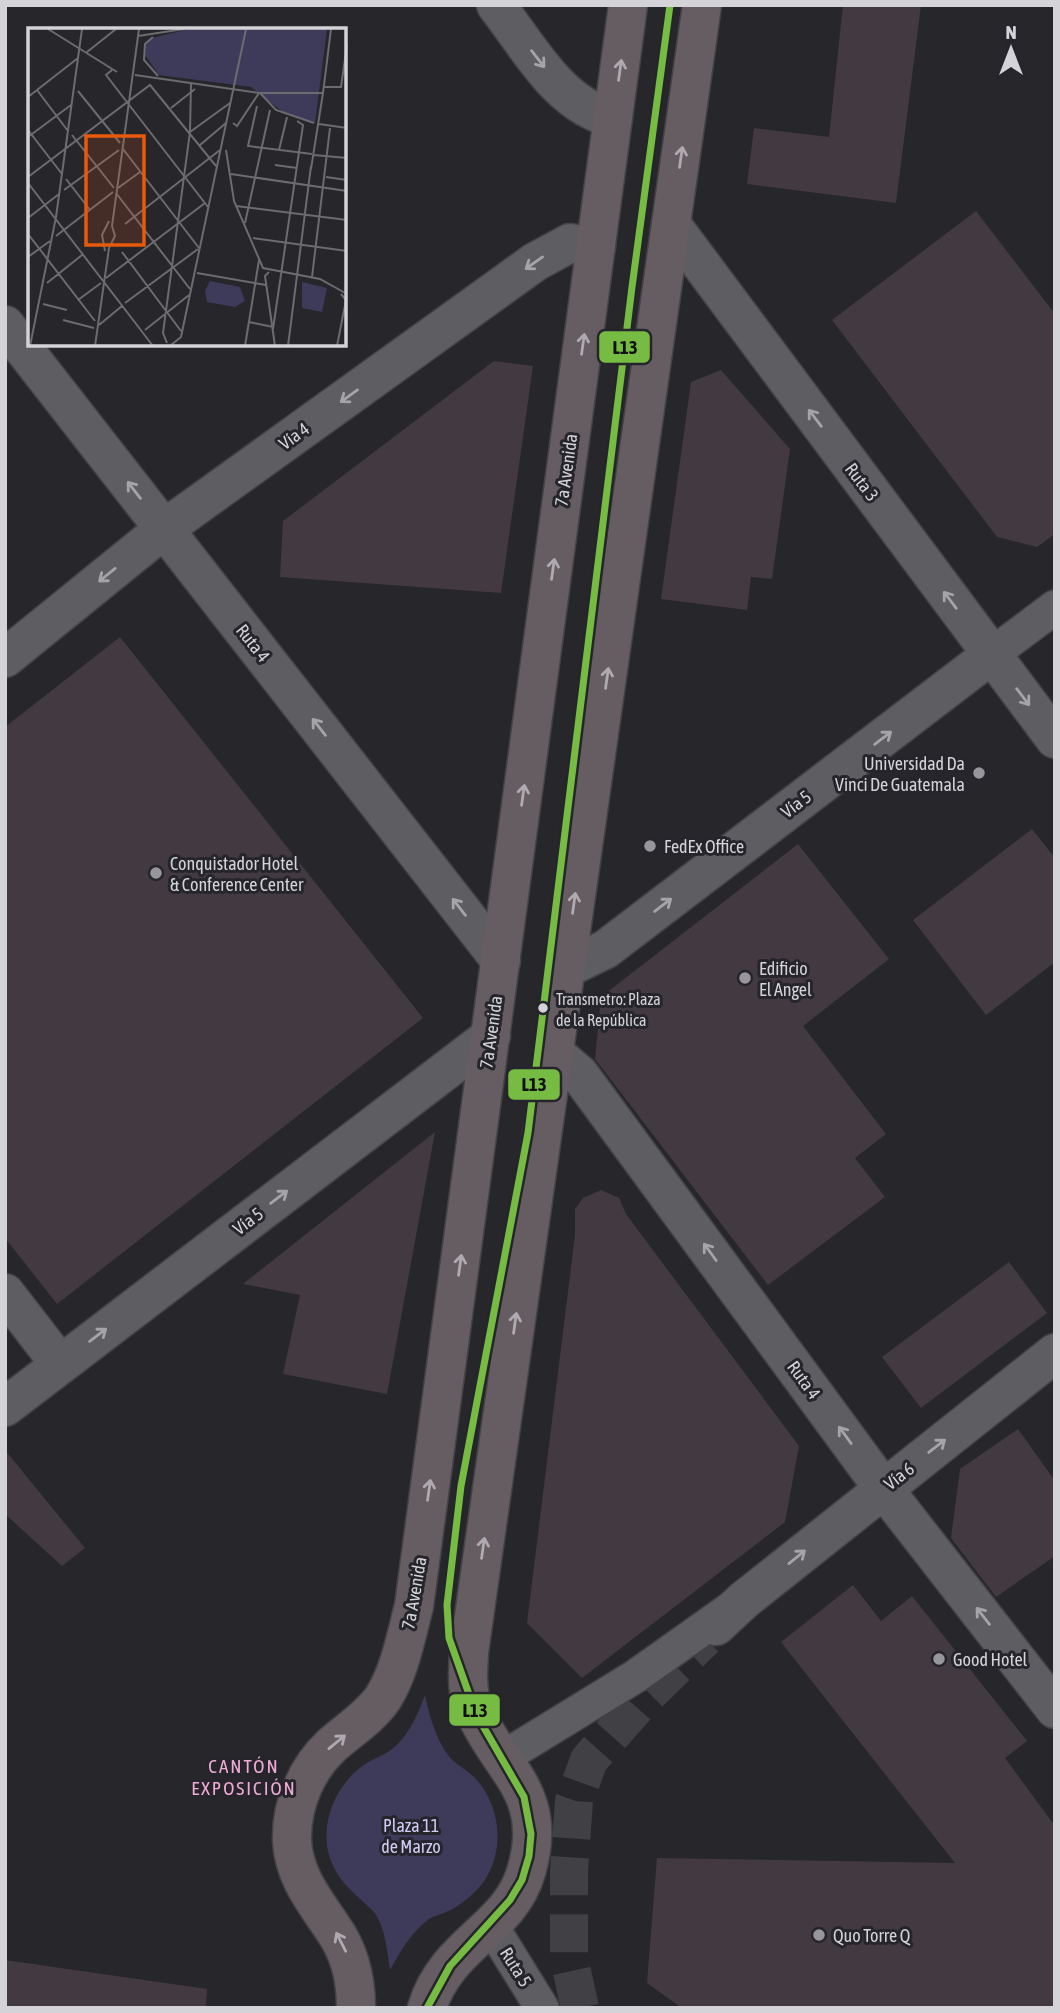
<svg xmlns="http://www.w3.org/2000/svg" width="1060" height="2013" font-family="'Asap Condensed',sans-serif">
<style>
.green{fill:#3e3a5a}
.building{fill:#423a40}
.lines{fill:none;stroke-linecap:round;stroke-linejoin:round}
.minor-tunnel{stroke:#414045;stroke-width:38;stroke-dasharray:38 19;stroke-linecap:butt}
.pedestrian-casing{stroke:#434346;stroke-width:36}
.minor-casing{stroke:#434346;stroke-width:41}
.primary-casing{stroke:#434346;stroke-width:41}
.pedestrian{stroke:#5e5d61;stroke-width:33}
.minor{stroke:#5e5d61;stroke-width:38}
.primary{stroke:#665d63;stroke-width:38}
.bus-1-casing{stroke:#26252c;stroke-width:12}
.bus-1{stroke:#76bc43;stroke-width:7}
.oneway{stroke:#a5a4a8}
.oneway2{stroke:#aeaaaf}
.poi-dot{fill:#97969b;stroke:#26252c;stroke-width:2.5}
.bus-dot{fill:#d4d3d8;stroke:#26252c;stroke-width:2.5}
.labels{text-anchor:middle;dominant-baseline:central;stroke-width:6;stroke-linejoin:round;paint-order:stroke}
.bus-label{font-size:16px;fill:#d4d3d8;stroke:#26252c;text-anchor:start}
.street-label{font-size:18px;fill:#d4d3d8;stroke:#26252c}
.poi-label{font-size:18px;fill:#d4d3d8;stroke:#26252c;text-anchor:start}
.park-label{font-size:18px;fill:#d0ccf6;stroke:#26252c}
.neighbourhood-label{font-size:19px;letter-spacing:2px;fill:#f1abd7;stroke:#26252c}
.inset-road{fill:none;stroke:#6c6b70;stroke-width:2}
.view{fill:#e8590c;fill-opacity:0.15;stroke:#e8590c;stroke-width:3.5}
.inset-edge{fill:none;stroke:#d4d3d8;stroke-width:3.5}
.line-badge{stroke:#26252c;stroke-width:2.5}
.pale-badge-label{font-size:19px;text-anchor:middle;font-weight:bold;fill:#111}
</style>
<rect width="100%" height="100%" fill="#27262b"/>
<!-- green -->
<path class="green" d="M425,1695C429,1715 436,1739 448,1755C454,1764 468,1770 476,1779C502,1808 505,1853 482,1884C472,1896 459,1907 444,1913C439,1915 433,1916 429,1919C412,1931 400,1952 390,1970C387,1951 385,1922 371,1909C352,1891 337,1881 329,1855C320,1822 336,1784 364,1765C374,1758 386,1755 396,1746C410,1732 418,1714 425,1695Z"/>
<!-- building -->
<path class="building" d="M843,5H921L896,203L747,184L754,128L829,137Z
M976,211L1055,314V534L1037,547L997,537L832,320Z
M494,361L533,366L501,593L280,577L283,521Z
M721,370L790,449L772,579L751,577L747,610L661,599L691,382Z
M120,637L423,1018L57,1304L5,1238V727Z
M1032,829L1055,858V962L986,1015L913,920Z
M798,844L889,959L803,1026L886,1134L855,1158L885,1197L768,1285L595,1059L601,997Z
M435,1132L387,1394L283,1374L300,1295L243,1284Z
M601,1190L619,1198L626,1214L799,1446L785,1522L582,1678L527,1623L575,1235V1209L583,1198Z
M1009,1262L1047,1313L921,1408L882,1357Z
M1018,1429L1055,1481V1556L996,1597L951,1538L960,1469Z
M5,1450L85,1548L62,1566L5,1514Z
M853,1585L881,1621L912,1596L1027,1741L1005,1758L1055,1826V2008H682L647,1983L657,1858L955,1863L781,1642Z
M5,1960L207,1989L206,2008H5Z"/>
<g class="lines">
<!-- minor-tunnel -->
<path class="minor-tunnel" d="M580,2008L569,1958V1871L574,1801L589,1760L645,1697L705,1638"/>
<!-- pedestrian casing -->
<g class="pedestrian-casing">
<path id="pedestrian" d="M991,655L1055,607
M504,1757L636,1676L736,1605
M488,1927L500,1940L542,2008"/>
</g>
<!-- minor casing -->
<g class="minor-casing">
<path id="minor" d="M496,5C529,47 559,106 613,118
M671,224L1055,739
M5,325L501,961
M5,658L164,529L535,262L570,243L596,247
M565,969L606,949L991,655
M553,1052L579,1074L883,1488L1055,1709
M5,1293L60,1364
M5,1407L491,1036
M716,1626L744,1600L1055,1353"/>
</g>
<!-- primary casing -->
<g class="primary-casing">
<path id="primary" d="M356,2008C356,1978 350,1952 332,1927C314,1900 294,1876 292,1841C291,1805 306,1769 332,1745C349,1730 370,1717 383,1698C400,1671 406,1636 414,1606L628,5
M427,2008C447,1943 509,1930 526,1872C550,1792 500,1771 474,1710C466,1691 468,1672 469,1652L702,5"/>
</g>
<!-- pedestrian -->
<use href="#pedestrian" class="pedestrian"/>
<!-- minor -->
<use href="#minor" class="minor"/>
<!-- primary -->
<use href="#primary" class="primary"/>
<!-- bus-1 casing -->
<g class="bus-1-casing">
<path id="bus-1" d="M427,2008L450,1966L510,1900L522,1880L529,1856L531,1834L524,1797L476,1714L449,1638L447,1605L461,1486L528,1133L632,287L670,5"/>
</g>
<!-- bus-1 -->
<use href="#bus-1" class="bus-1"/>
</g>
<!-- one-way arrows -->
<defs><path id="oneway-shaft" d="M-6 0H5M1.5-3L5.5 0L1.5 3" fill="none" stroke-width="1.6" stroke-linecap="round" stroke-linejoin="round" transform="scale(1.75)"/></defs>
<g class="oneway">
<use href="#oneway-shaft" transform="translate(538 59) rotate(52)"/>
<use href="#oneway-shaft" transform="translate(534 263) rotate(145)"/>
<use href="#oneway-shaft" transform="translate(349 396) rotate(144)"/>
<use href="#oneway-shaft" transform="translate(815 418) rotate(-127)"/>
<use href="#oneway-shaft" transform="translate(134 490) rotate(-128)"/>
<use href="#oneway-shaft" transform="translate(107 575) rotate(141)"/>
<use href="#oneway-shaft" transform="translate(950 600) rotate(-127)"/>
<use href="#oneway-shaft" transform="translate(1023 697) rotate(53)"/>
<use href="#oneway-shaft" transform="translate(319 727) rotate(-128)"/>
<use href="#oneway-shaft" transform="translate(883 738) rotate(-37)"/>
<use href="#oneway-shaft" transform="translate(663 905) rotate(-37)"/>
<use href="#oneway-shaft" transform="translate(459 907) rotate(-128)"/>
<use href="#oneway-shaft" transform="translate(279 1197) rotate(-37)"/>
<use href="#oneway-shaft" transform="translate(710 1252) rotate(-126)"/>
<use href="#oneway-shaft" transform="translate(98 1335) rotate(-37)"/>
<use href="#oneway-shaft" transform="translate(845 1435) rotate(-126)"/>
<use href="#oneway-shaft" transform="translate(937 1446) rotate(-38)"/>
<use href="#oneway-shaft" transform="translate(797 1557) rotate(-39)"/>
<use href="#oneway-shaft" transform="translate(983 1616) rotate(-128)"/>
</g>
<g class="oneway2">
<use href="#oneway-shaft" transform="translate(620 70) rotate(-82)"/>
<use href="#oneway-shaft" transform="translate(681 157) rotate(-82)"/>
<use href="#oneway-shaft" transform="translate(583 344) rotate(-82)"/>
<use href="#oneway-shaft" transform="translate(553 569) rotate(-82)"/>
<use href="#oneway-shaft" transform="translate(607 678) rotate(-82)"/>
<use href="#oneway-shaft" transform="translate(523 795) rotate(-82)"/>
<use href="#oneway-shaft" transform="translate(574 903) rotate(-82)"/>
<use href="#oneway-shaft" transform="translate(460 1265) rotate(-82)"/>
<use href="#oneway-shaft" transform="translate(515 1323) rotate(-82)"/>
<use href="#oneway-shaft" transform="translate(429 1490) rotate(-82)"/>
<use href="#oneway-shaft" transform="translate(483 1548) rotate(-82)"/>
<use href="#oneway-shaft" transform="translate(337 1742) rotate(-39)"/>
<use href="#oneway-shaft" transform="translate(341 1942) rotate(-117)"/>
</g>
<!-- markers -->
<g class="poi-dot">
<circle cx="979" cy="773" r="7"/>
<circle cx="650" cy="846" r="7"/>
<circle cx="156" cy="873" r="7"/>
<circle cx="745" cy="978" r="7"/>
<circle cx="939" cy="1659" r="7"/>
<circle cx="819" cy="1935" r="7"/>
</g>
<circle class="bus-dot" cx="543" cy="1008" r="6"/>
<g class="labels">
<!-- bus labels -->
<g class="bus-label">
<text x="556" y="999">Transmetro: Plaza<tspan x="556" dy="21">de la República</tspan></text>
</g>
<!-- street labels -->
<g class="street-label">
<text transform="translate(294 436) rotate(-36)">Vía 4</text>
<text transform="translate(566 470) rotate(-82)">7a Avenida</text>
<text transform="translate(862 482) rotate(53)">Ruta 3</text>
<text transform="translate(253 643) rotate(52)">Ruta 4</text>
<text transform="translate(796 804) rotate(-37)">Vía 5</text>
<text transform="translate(491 1032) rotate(-82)">7a Avenida</text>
<text transform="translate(248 1221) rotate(-37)">Vía 5</text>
<text transform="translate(804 1380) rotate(54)">Ruta 4</text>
<text transform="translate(899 1476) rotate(-38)">Vía 6</text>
<text transform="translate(414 1593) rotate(-80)">7a Avenida</text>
<text transform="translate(516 1967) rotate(58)">Ruta 5</text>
</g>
<!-- poi labels -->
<g class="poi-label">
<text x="965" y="763" text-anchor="end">Universidad Da<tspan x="965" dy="21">Vinci De Guatemala</tspan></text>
<text x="664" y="846">FedEx Office</text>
<text x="170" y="863">Conquistador Hotel<tspan x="170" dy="21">&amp; Conference Center</tspan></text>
<text x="759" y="968">Edificio<tspan x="759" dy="21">El Angel</tspan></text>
<text x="953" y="1659">Good Hotel</text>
<text x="833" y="1935">Quo Torre Q</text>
</g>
<!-- park labels -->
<g class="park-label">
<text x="411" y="1825">Plaza 11<tspan x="411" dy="21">de Marzo</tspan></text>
</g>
<!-- neighbourhood labels -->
<g class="neighbourhood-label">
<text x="244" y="1766">CANTÓN<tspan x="244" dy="22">EXPOSICIÓN</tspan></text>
</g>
</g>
<!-- overview -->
<g transform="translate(28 28)">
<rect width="318" height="318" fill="#27262b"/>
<path d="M161,1H299L287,95L256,85L223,59L131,47L117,27L118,17L124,10ZM182,253L212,259L217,273L207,279L179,274L177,263ZM274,254L299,260L294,284L274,280Z" fill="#3e3a5a"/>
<path class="inset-road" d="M20,1L89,44M110,8L156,1M125,9L117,16L116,32L130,48M59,24L88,1M84,42L78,47L180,179M107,47L231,65H295L283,141M296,59H313L319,17M9,62L40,103M50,63L92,115M232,65L248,82L286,95M295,65L303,1M0,69L50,30M229,78L220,118L284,126M143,80L167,61M205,95L209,98L231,65M291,96L319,100M0,102L34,146M162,104L202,75M44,107L86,160M0,109L43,77M172,117L198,95M95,121L171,220M198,122L206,173L235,240L292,251L319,266M251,122L259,89M286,127L319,130M247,137L269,140M203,146L319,163M0,149L122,57L188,138M298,149L319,152M38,151L62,182M0,155L125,318M90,160L112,144M36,162L91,122M88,165L162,261M208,178L319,192M0,190L31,166M217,195L242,82M97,196L192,122M0,206L67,293M28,208L85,164M225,210L319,223M77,223L74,207L81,193M94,224L153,303M0,229L22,213M241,244L237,248L247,318M169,245L238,257M284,249L302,100M78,250L177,175M19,255L54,227M50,272L73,255M97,275L170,221M15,276L39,282M35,292L66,300M221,294L245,299M71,297L94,278M245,301L275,97L269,93M117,302L161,267M139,315L135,305L162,104L163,55M143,317L153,309L218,1M2,318L28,189L54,1M67,318L81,220L87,208L84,198L111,1M217,318L231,232M260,318L283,138M309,318L318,272L313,266"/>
<path class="view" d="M58,108H116V217H58Z"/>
<rect width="318" height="318" class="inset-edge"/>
</g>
<g class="line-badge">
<rect x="598" y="330" width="53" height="34" rx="7" fill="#76bc43"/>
<rect x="507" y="1068" width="54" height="33" rx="7" fill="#76bc43"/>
<rect x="448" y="1693" width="53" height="34" rx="7" fill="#76bc43"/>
</g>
<g class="pale-badge-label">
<text x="625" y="354">L13</text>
<text x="534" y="1091">L13</text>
<text x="475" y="1717">L13</text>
</g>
<!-- border -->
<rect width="1060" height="2013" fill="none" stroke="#d4d3d8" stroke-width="14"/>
<!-- north arrow -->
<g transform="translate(1011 49)" stroke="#26252c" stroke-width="5" paint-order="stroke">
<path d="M0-5L12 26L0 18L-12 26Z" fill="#d4d3d8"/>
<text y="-10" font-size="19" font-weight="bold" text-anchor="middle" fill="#d4d3d8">N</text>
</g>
</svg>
